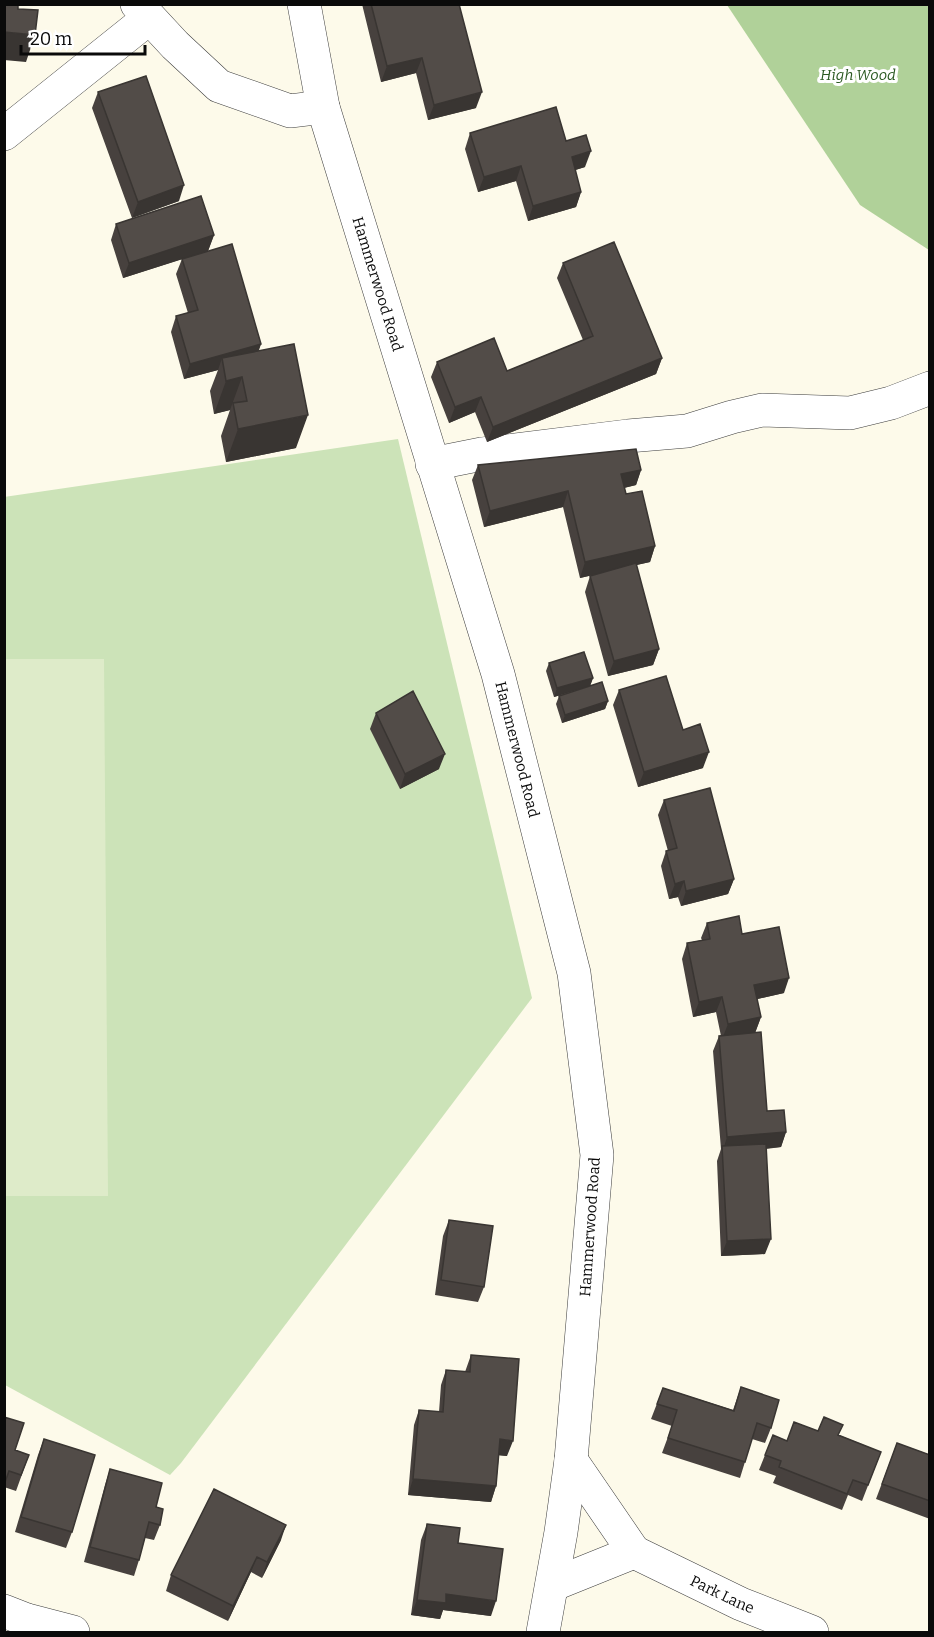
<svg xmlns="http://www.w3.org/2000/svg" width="934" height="1637" font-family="Bitter,serif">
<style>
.green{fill:#cce3b8}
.forest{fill:#b0d199}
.pitch{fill:#deebc9}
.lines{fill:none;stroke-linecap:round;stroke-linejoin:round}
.minor-casing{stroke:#3d3d3d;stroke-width:34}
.minor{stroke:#fff;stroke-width:33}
.wall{fill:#47413e}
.shaded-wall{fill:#393532}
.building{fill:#524c48;stroke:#393532;stroke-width:1.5}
.labels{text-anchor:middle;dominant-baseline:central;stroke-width:6;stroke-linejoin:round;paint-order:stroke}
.park-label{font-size:15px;font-style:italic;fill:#2c5a23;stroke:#fff}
.street-label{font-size:15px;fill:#0a0a0a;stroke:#fff}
</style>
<rect width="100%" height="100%" fill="#fdfaea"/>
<!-- green -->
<path class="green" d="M398,439L532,998L181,1463L170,1475L5,1385L4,497Z"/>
<!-- forest -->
<path class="forest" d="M727,5H929V250L860,205Z"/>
<!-- pitch -->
<path class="pitch" d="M5,659H104L108,1196H5Z"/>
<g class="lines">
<!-- minor casing -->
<g class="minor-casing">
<g id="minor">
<path d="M137,4L175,45L219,86L290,111L323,107"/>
<path id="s1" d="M304,4L323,107L498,674L574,973L597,1155L571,1460L561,1532L543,1632"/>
<path d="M4,134L149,18"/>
<path d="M432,464L482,454L628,436L687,431L732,417L762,410L850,413L891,403L930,388"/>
<path id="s2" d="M634,1552L741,1604L812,1632"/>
<path d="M552,1585L634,1552L571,1460"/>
<path d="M4,1611L27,1620L73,1632"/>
</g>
</g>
<!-- minor -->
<use href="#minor" class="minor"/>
</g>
<!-- wall -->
<path class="wall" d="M362,4H459L476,108L428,120L416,73L381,82Z
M98,92L179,201L132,218L92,108Z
M470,133L566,141L585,167L575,170L581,192L576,207L528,221L516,181L478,192L465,149Z
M116,224L214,235L208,251L261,344L258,351L296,448L226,462L221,436L230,410L214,414L210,391L218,370L184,379L171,332L176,316L188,313L176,274L182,259L123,278L111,240Z
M563,263L662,358L656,374L487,442L475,412L449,423L431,377L437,362L507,371L583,340L557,278Z
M478,465L641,470L636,485L624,488L626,494L655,546L650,562L636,565L659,649L653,665L608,676L585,592L590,576L605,572L580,578L563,507L484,527L472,480Z
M549,663L593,678L590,686L554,697L546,671Z
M619,690L703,768L638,787L613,705Z
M559,696L608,701L605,709L562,723L556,704Z
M376,713L439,769L400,789L370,729Z
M664,800L734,879L728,894L681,906L678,897L669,899L661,866L666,851H668L658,815Z
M707,923L742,934L784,993L757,999L761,1017L755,1033L767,1111L786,1132L781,1147L766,1149L765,1254L721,1256L717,1161L721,1149L713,1051L719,1036H721L716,1012L693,1017L682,959L687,943L702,940L701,938Z
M449,1220L484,1287L478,1302L435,1295L443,1236Z
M471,1355L507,1456L499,1455L496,1486L491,1502L408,1495L414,1425L419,1410L439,1412L441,1385L446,1370L465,1372Z
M741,1387L771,1428L765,1443L752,1439L740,1478L662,1453L672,1426L651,1419L663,1388L733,1410Z
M4,1417L15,1450L29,1455L16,1491L4,1487Z
M818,1431L839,1435L881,1452L862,1501L848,1495L842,1510L773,1483L776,1476L759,1470L765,1455L787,1441Z
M44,1439L72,1532L66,1548L15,1532L38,1455Z
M897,1443L930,1455V1519L876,1499Z
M110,1469L156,1507L160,1525L154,1540L145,1538L139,1560L134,1576L84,1562L105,1485Z
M427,1524L458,1543L491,1616L443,1610L440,1619L411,1615L421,1540Z
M281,1540L262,1578L251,1572L228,1621L166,1591L171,1575Z"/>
<!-- shaded-wall -->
<path class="shaded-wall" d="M4,32L35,35L26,62L4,60Z
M422,58L416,73L381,82L387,66Z
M482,92L476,108L428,120L434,105Z
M591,151L585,167L566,173L572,157Z
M521,166L516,181L478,192L484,177Z
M184,185L179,201L132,218L138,202Z
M581,192L576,207L528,221L533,206Z
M214,235L208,251L123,278L129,263Z
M261,344L256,359L222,358L218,370L184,379L190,364Z
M662,358L656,374L487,442L493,427Z
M242,377L230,410L214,414L226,381Z
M481,397L475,412L449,423L455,407Z
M308,415L296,448L226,462L238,429Z
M641,470L636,485L615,490L621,474Z
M568,491L563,507L484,527L490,511Z
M655,546L650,562L580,578L585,562Z
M659,649L653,665L608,676L614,661Z
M593,678L590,686L554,697L557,688Z
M608,701L605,709L562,723L565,715Z
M709,752L703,768L638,787L644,772Z
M445,754L439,769L400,789L405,774Z
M734,879L728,894L681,906L686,891Z
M684,881L678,897L669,899L675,884Z
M789,978L784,993L749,1001L754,985Z
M722,997L716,1012L693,1017L699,1002Z
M761,1017L755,1033L722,1039L728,1024Z
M786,1132L781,1147L723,1152V1150L727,1137Z
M771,1239L765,1254L721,1256L727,1241Z
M500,1439L513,1441L507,1456L495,1455Z
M413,1479L496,1486L491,1502L408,1495Z
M286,1525L281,1540L262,1578L267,1562Z
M257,1557L251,1572L228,1621L233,1606Z
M446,1594L496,1601L491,1616L443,1610L440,1619L411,1615L417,1600Z"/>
<!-- building -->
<path class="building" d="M4,4H18V9L38,10L35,35L4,32Z
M371,4H459L482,92L434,105L422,58L387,66Z
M146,76L184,185L138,202L98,92Z
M556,107L566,141L586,135L591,151L572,157L581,192L533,206L521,166L484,177L470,133Z
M201,196L214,235L129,263L116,224Z
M614,242L662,358L493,427L481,397L455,407L437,362L494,338L507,371L593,336L563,263Z
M232,244L261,344L190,364L176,316L198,310L182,259Z
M294,344L308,415L238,429L233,403L247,401L242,377L226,381L222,358Z
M636,449L641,470L621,474L626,494L642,491L655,546L585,562L568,491L490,511L478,465Z
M636,563L659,649L614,661L590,576Z
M584,652L593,678L557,688L549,663Z
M666,676L683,730L700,724L709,752L644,772L619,690Z
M602,682L608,701L565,715L559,696Z
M413,691L445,754L405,774L376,713Z
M710,788L734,879L686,891L684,881L675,884L666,851L677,848L664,800Z
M739,916L742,934L779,927L789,978L754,985L761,1017L728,1024L722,997L699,1002L687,943L710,939L707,923Z
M761,1032L767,1111L784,1110L786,1132L727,1137L719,1036Z
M766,1144L771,1239L727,1241L722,1146Z
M449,1220L493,1226L484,1287L441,1280Z
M471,1355L519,1359L513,1441L500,1439L496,1486L413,1479L419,1410L443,1412L446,1370L470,1372Z
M741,1387L779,1400L771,1428L757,1423L745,1462L668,1438L677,1410L657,1404L663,1388L734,1411Z
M4,1417L24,1423L15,1450L29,1455L21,1475L9,1471L4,1485Z
M824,1417L843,1425L838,1435L881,1452L868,1485L853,1480L847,1494L779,1467L781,1461L765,1455L773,1435L787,1441L794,1422L818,1431Z
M44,1439L95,1455L72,1532L21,1517Z
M897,1443L930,1455V1501L882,1484Z
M110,1469L162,1483L156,1507L163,1509L160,1525L149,1522L139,1560L90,1547Z
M214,1489L286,1525L267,1562L257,1557L233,1606L171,1575Z
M427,1524L460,1528L458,1543L503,1549L496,1601L446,1594V1603L417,1600Z"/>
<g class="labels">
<!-- park labels -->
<g class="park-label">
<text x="858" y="75">High Wood</text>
</g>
<!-- street labels -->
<g class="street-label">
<text stroke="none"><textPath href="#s1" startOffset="290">Hammerwood Road</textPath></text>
<text stroke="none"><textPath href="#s1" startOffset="776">Hammerwood Road</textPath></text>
<text transform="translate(590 1227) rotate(-86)">Hammerwood Road</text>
<text stroke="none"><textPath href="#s2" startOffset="98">Park Lane</textPath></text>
</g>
</g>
<!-- border -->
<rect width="934" height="1637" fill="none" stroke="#0a0a0a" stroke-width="12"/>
<!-- scale -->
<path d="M21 45v9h124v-9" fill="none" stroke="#0a0a0a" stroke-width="3"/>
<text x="30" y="45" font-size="18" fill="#0a0a0a" stroke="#ffffff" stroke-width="4.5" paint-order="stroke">20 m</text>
</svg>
